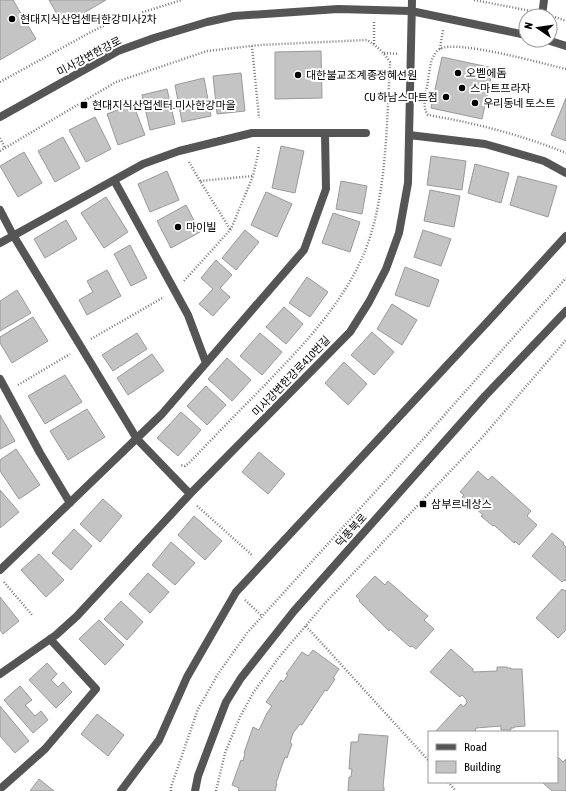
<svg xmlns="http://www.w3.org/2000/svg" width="566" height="791" font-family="'Asap Condensed','Noto Sans KR',sans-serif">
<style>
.building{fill:#c4c4c4;stroke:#999}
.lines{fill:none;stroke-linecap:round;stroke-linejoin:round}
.path{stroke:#777;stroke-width:2.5;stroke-dasharray:1 2;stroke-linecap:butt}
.service{stroke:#555;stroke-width:8}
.minor{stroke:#555;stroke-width:8}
.tertiary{stroke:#555;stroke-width:8}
.poi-dot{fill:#000;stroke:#fff;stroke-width:1.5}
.labels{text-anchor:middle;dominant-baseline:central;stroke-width:4;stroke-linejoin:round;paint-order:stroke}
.poi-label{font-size:11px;fill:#000;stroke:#fff;text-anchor:start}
.street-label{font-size:11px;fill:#000;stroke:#fff}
</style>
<rect width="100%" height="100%" fill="#fff"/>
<!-- building -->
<path class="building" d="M0,0H13L36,39L0,60Z
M49,0H106L63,25Z
M321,51L322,98L275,99V52Z
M442,57L493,68L482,119L431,108Z
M241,73L245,111L217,114L213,76Z
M204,78L211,116L182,122L175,85Z
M167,89L175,124L150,130L142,95Z
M566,98V141L551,135Z
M133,104L145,135L118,145L107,114Z
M95,117L111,149L86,162L69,130Z
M63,137L80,168L55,182L38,151Z
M281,146L304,151L295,193L272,188Z
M24,152L42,183L18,197L0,166Z
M431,156L466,161L462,190L427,185Z
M475,164L509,173L501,203L468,193Z
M167,171L179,200L150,212L138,184Z
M518,176L557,186L548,217L510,205Z
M341,181L367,186L362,214L336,209Z
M430,190L460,196L454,227L424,221Z
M266,192L292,204L277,237L251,225Z
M106,197L128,232L104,248L81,213Z
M186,205L200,232L171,248L157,221Z
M333,213L360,222L350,252L322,243Z
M66,220L77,239L45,258L34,239Z
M245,230L259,242L236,270L222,258Z
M423,230L451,239L441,266L414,257Z
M130,245L147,278L131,286L114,254Z
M216,260L232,275L220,288L230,297L213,316L199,304L213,289L201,278Z
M405,267L439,280L429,307L395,295Z
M107,270L121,296L87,315L79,300L93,292L87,281Z
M307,277L328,292L310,317L289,303Z
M17,290L31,313L0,331V301Z
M392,304L417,320L402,345L377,329Z
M284,307L303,324L286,344L266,327Z
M33,317L48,341L12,363L0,343V337Z
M372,332L394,352L374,375L351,355Z
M137,333L147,349L113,371L102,355Z
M260,333L282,352L262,375L240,356Z
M152,354L164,371L128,395L117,378Z
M227,358L251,380L232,401L208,379Z
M344,362L367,384L348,405L325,383Z
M65,375L82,402L45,424L28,396Z
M206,386L226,405L207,425L187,406Z
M87,409L105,437L68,460L50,431Z
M181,412L201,430L178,456L157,438Z
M0,415L15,441L0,449Z
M16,449L40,485L19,499L0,471V460Z
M259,452L285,474L268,494L242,472Z
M478,471L488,480L492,476L531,511L527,516L537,525L519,545L515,541L514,543L494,525L493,526L481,516L483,515L462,497L464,495L460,492Z
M0,490L19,512L0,528Z
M103,499L122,516L100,542L80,524Z
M194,516L222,541L205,560L178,535Z
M74,529L92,546L71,570L52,553Z
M552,533L564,543L563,544L566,547V581L564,580L562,582L532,556Z
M171,542L195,563L175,585L152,565Z
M39,554L64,580L46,597L21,570Z
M148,573L169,592L150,613L129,594Z
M375,576L385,585L388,581L428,616L424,620L434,629L416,649L412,646L410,647L390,629L389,631L359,601L360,600L356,596Z
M562,589L565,591L566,590V630L558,638L536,618Z
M0,597L19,621L3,634L0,630Z
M121,601L143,622L127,640L104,619Z
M99,620L124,645L105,665L79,639Z
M451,649L473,669V672L497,671V667H507V668H511V669H522L525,726L514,727V728H511V730H501V726L476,728L475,732H435L461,704L463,707L467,703L466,699L462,695L460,697L430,672Z
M313,650L339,669L333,678L335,679L327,691L325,690L302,725L300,724L293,733L290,743L292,744L287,758L285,757L276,783L277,784L275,791H238L239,788L232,785L241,760L243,761L245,753H244L253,727L259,730L267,713L272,706L266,702L281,680L283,682L288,675L286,674L302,652L308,656Z
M47,663L57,674L51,680L58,687L63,682L72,692L56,708L29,680Z
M20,686L32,700L25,705L35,716L41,711L48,720L33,733L4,700Z
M0,706L29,741L15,753L0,736Z
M97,714L124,735L108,756L81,734Z
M359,734L388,736L383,787H384V791H348L349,777H351L352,769H349L351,742H358Z
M557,756L563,762L566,759V791H552L542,782H557Z
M39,779L54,791H30Z"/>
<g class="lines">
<!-- path -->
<path class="path" d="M474,0L531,11
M555,17L566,21
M374,22V44
M252,46L259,118
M440,49L443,30
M384,53L399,54
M566,69C544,64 456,39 440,49C430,55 430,70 428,80C427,91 421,106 428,115C475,123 522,135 566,153
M0,82L91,32L111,22L182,0
M0,138L5,148
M0,151L116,82L207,51L260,45L367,40C377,46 384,53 390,62C387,116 387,175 373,227C356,291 308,340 263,387C238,412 214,437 189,463L185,466L180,465
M189,162L200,181
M230,229L200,181L253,176
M184,281L231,229L253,176L258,154L259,145
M91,339L164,297
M18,385L70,354
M197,506L253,556
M4,582L32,615
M245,600L262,616
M306,626L429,761
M448,782L456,791
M171,791V787L198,709L218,674L247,633L424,438L566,278
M216,791L225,753L240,717L253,693L280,656L326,602L480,440L566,340"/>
<!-- service -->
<path class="service" d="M542,16L544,0
M121,791L159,740L187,677L236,592L492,317L566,236"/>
<!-- minor -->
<path class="minor" d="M325,133H366
M409,135L485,144L544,161L566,173
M114,180L188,315L206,363
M0,210L13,235L137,439L190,494
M0,243L143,164L179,151L252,133H325L326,189L304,250L162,414L0,570
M0,379L40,453L70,503
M0,674L56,635L77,616L190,494L350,332L369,302L386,269L399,233L408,183L412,0
M0,789L45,749L96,689L50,639"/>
<!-- tertiary -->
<path class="tertiary" d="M547,40L566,46
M0,117L118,51L154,38L207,22L234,16L338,9L411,11L526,35
M195,791L198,776L216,728L226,702L241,678L294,611L485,396L566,311"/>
</g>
<!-- markers -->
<g class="poi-dot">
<circle cx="12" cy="19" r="4"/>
<circle cx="458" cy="73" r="4"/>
<circle cx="298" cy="75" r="4"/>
<circle cx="462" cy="88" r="4"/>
<circle cx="446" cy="97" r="4"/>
<circle cx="475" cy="103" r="4"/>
<rect x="80" y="101" width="8" height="8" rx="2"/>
<circle cx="178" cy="227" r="4"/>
<rect x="419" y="500" width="8" height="8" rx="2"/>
</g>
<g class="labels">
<!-- poi labels -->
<g class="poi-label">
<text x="20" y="19">현대지식산업센터한강미사2차</text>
<text x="466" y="73">오벧에돔</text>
<text x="306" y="75">대한불교조계종정혜선원</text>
<text x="470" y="88">스마트프라자</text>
<text x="438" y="97" text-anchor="end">CU 하남스마트점</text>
<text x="483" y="103">우리동네 토스트</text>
<text x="92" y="105">현대지식산업센터.미사한강마을</text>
<text x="186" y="227">마이빌</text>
<text x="431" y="504">삼부르네상스</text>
</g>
<!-- street labels -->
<g class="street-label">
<text transform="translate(89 56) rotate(-28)">미사강변한강로</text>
<text transform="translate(291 376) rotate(-46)">미사강변한강로410번길</text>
<text transform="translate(351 530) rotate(-48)">덕풍북로</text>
</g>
</g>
<!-- legend -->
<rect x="428" y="731" width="130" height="52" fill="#ffffff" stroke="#999999"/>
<rect x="436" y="744" width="20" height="6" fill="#555555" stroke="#999999"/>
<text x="464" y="751" font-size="12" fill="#000000">Road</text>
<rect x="436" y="761" width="20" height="12" fill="#c4c4c4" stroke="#999999"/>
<text x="464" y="771" font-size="12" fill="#000000">Building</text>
<!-- north arrow -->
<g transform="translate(538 28) rotate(283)"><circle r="19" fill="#ffffff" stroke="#999999"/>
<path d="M0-3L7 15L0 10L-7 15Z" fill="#000000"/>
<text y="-6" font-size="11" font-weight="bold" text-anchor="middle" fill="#000000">N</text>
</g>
</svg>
